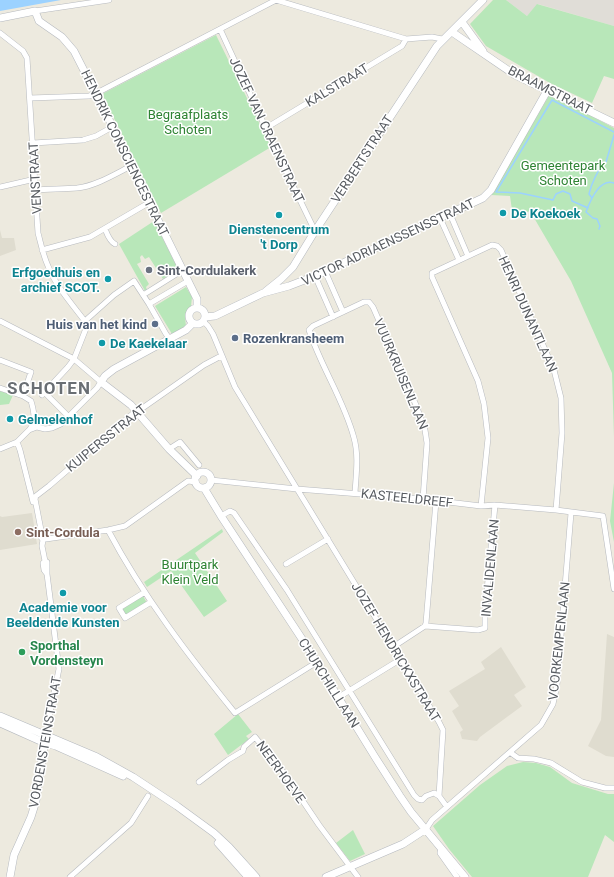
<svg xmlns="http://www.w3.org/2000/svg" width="614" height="877" font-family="Roboto,sans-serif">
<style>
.industrial{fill:#e0ddd7}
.education{fill:#dfdccf}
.green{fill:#b8e7b9}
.water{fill:#9cd2ff}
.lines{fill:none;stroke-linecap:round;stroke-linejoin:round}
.stream{stroke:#9cd2ff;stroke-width:1.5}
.street-casing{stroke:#b7babf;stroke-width:6}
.secondary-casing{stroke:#b5b9bf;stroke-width:8}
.street{stroke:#fff;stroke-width:5}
.secondary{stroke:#fff;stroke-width:7}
.culture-dot{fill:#0f9aa8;stroke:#fff;stroke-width:1.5}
.worship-dot{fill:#6b7280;stroke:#fff;stroke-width:1.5}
.service-dot{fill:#5c6f8a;stroke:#fff;stroke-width:1.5}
.education-dot{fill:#8d6e63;stroke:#fff;stroke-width:1.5}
.leisure-dot{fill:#2e9e5b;stroke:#fff;stroke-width:1.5}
.labels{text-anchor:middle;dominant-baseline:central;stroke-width:3;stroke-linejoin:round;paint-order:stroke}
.street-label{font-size:13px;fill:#585c61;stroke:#fff}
.park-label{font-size:13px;fill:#2e8333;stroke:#fff}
.culture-label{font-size:13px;font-weight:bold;fill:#0d838f;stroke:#fff;text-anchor:start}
.worship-label{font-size:13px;font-weight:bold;fill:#5b616d;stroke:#fff;text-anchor:start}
.service-label{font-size:13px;font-weight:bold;fill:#4e5e75;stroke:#fff;text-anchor:end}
.education-label{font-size:13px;font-weight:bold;fill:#785e54;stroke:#fff;text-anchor:start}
.leisure-label{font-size:13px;font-weight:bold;fill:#27864d;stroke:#fff;text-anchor:start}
.district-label{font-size:17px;font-weight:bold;letter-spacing:1px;fill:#696e73;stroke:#fff}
</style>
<rect width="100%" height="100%" fill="#edeadf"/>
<!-- industrial -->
<path class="industrial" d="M506,0H614V26L538,4L527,16Z"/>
<!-- education -->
<path class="education" d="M0,230L2,238H14L16,250L0,256Z
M32,513L37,544L0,550V516L2,517Z
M607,634L614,637V757L606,756L588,746L601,720Z
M501,647L526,687L514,695L522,706L480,737L477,741L462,739L460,732L463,730L452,711L459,706L449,691L485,669L481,662Z"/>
<!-- green -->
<path class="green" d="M493,0H506L527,16L537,4L614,26V79L604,76L592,103L550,83L486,46L470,24Z
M216,35L271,147L161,213L103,96L104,93Z
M550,94L614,128V437L612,373L571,281L530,211L513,217L510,196L491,195Z
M154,221L178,269L163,279L149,257L145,259L142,255L140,257L141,262L137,264L149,284L146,287L147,290L145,291L119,244Z
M186,287L192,297L191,306C184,312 185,317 186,326L172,334L155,306Z
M0,391L13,395L9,404L0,405Z
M614,483V542L610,521Z
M222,529L223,532L195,553L227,601L204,617L171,571L147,587L144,582Z
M143,596L147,603L125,616L121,609Z
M238,714L252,732L246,736L249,739L228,755L214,734Z
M523,762L536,763L550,767L572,783L608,794H614V842L605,835L588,877H472L449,849L433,826L480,785L507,766Z
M353,830L365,854L350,861L336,843Z"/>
<!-- water -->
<path class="water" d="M0,0H61L0,11Z"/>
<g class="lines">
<!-- stream -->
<path class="stream" d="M592,198L589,194C591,185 598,168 606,162L614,135
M588,208L572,201L570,194L563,191L556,194L553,200L520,193L496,192L552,100L614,132
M599,229L600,226L597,219L593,218L586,212C590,201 599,178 614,183"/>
<!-- street casing -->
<g class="street-casing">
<path id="street" d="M35,11L109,0
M220,29L281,161L315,231
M0,33L23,51L27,58L38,233C41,244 43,255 48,266C56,286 71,303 84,320H86
M30,98L89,96L93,95L276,0L406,39L432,37L442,39
M266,128L402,46L406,39
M33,143L83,140L96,136L114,126
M0,187L35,179
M35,190C49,189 63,189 77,188C96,186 115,174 133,165
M450,214L468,256
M440,218L459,260
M105,229C107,234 110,242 115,244
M42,250L90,237L150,202
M325,271L343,312
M315,276L333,317
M143,295L183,270
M149,304L188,281
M86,320L114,295L134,281L149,304L166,334L170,339
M0,321L74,359L101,382L97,388L65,420
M203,321L208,326L213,334L235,387L439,722L443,730L439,796L447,807
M0,360L31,372L23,396
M0,388L23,396L31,401C34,411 36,421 30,429
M45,393L68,416
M42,395L68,367L74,359L87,326L86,320
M17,442L20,450L33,502
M0,449L17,442L29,430L37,427L45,429L52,428L61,424
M169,449L180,442L199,465
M211,480L297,489L423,499L481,506L495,505L556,510L603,516L614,589
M196,482L188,481L125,526L108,530L46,539L42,535L35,499L36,496L49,486L136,411L144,407L204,365L221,356
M355,493C356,475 359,456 354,438C344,400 321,367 309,330L313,326L364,302H369L373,307L416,405L425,430L427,443L423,499
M481,506L488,438L484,404L478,381L432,277V273L492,245L497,246L501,250L554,370L561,398L562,433L556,510
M221,516L230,511L234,513L287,590L414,795L418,799L422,800L426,796L434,793L439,796
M108,530C143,596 188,655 235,713L317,662
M40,536L43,540L42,546L45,561L43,563L44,570L47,574L59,669L45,736
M45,561L47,562V574
M286,564L328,539
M145,592L119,608L125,618L151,602
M425,626L426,623L436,501
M393,647L425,626L478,630L485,628V612L495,505
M339,697L401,659
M511,753L518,758L534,759L551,763L582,782L605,788H614
M199,782L228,760L243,751L244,747L255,737L284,773L319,825L358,877
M426,829L432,820L541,725L553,704L557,685L571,513
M441,847L440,853L457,877
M70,877L131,823L148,796"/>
</g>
<!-- secondary casing -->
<g class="secondary-casing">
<path id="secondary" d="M0,18L35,11L39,21L62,37L74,51L149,198L152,208L197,299V308
M462,22L483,51
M452,32L515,75L614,123
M266,291L281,279L293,267L315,231L437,46L483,0
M189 316a8 8 0 1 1 16 0a8 8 0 1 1-16 0Z
M205,317L215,316L263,293L289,286L315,276L483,198L491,190L547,91
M193,323L186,330L114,369L105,376L101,382L131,405L169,449L197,476
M195 480a8 8 0 1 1 16 0a8 8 0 1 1-16 0Z
M204,488L221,516L306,645L375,757L400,796L411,812L465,877
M0,716L97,757L133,777L177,806L214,833L229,847L256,877
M0,723L45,743L56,746L123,776
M218,843L248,877
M10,877L14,855L31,817L36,801L45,739
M326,877L403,844L426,829"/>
</g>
<!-- street -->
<use href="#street" class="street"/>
<!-- secondary -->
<use href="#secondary" class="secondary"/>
</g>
<!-- markers -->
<g class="culture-dot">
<circle cx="503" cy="213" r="4"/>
<circle cx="279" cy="215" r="4"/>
<circle cx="108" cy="279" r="4"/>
<circle cx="102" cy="343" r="4"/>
<circle cx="10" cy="419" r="4"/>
<circle cx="63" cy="593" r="4"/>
</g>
<circle class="worship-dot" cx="149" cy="270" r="4"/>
<g class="service-dot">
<circle cx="155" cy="324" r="4"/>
<circle cx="235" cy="338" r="4"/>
</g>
<circle class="education-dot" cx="18" cy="532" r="4"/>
<circle class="leisure-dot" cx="22" cy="652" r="4"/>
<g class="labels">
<!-- street labels -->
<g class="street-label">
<text transform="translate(337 85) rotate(-31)">KALSTRAAT</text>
<text transform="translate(550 90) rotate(27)">BRAAMSTRAAT</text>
<text transform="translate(267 130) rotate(65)">JOZEF VAN CRAENSTRAAT</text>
<text transform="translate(125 153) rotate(64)">HENDRIK CONSCIENCESTRAAT</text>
<text transform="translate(362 159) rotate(-57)">VERBERTSTRAAT</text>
<text transform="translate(35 178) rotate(-93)">VENSTRAAT</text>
<text transform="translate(388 242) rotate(-25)">VICTOR ADRIAENSSENSSTRAAT</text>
<text transform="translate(528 314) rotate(66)">HENRI DUNANTLAAN</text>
<text transform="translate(401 374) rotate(67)">VUURKRUISENLAAN</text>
<text transform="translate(106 438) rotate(-39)">KUIPERSSTRAAT</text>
<text transform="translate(407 498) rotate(6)">KASTEELDREEF</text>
<text transform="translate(490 568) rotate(-85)">INVALIDENLAAN</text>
<text transform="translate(559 641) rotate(-84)">VOORKEMPENLAAN</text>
<text transform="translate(396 652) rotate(59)">JOZEF HENDRICKXSTRAAT</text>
<text transform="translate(329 683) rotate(58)">CHURCHILLLAAN</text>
<text transform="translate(45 742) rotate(-80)">VORDENSTEINSTRAAT</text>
<text transform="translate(281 772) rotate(54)">NEERHOEVE</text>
</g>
<!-- park labels -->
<g class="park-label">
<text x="188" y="114">Begraafplaats<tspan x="188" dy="15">Schoten</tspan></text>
<text x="563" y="165">Gemeentepark<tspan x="563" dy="15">Schoten</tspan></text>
<text x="190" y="564">Buurtpark<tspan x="190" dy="15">Klein Veld</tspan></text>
</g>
<!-- culture labels -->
<g class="culture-label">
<text x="511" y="213">De Koekoek</text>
<text x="279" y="229" text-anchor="middle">Dienstencentrum<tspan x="279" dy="15">'t Dorp</tspan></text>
<text x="100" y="272" text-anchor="end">Erfgoedhuis en<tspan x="100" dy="15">archief SCOT.</tspan></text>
<text x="110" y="343">De Kaekelaar</text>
<text x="18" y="419">Gelmelenhof</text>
<text x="63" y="607" text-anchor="middle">Academie voor<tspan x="63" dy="15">Beeldende Kunsten</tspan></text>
</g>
<!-- worship labels -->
<g class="worship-label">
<text x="157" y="270">Sint-Cordulakerk</text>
</g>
<!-- service labels -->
<g class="service-label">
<text x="147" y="324">Huis van het kind</text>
<text x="243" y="338" text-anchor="start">Rozenkransheem</text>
</g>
<!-- education labels -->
<g class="education-label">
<text x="26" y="532">Sint-Cordula</text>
</g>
<!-- leisure labels -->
<g class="leisure-label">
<text x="30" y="645">Sporthal<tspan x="30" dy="15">Vordensteyn</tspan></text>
</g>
<!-- district labels -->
<g class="district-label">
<text x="49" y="388">SCHOTEN</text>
</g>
</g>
</svg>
